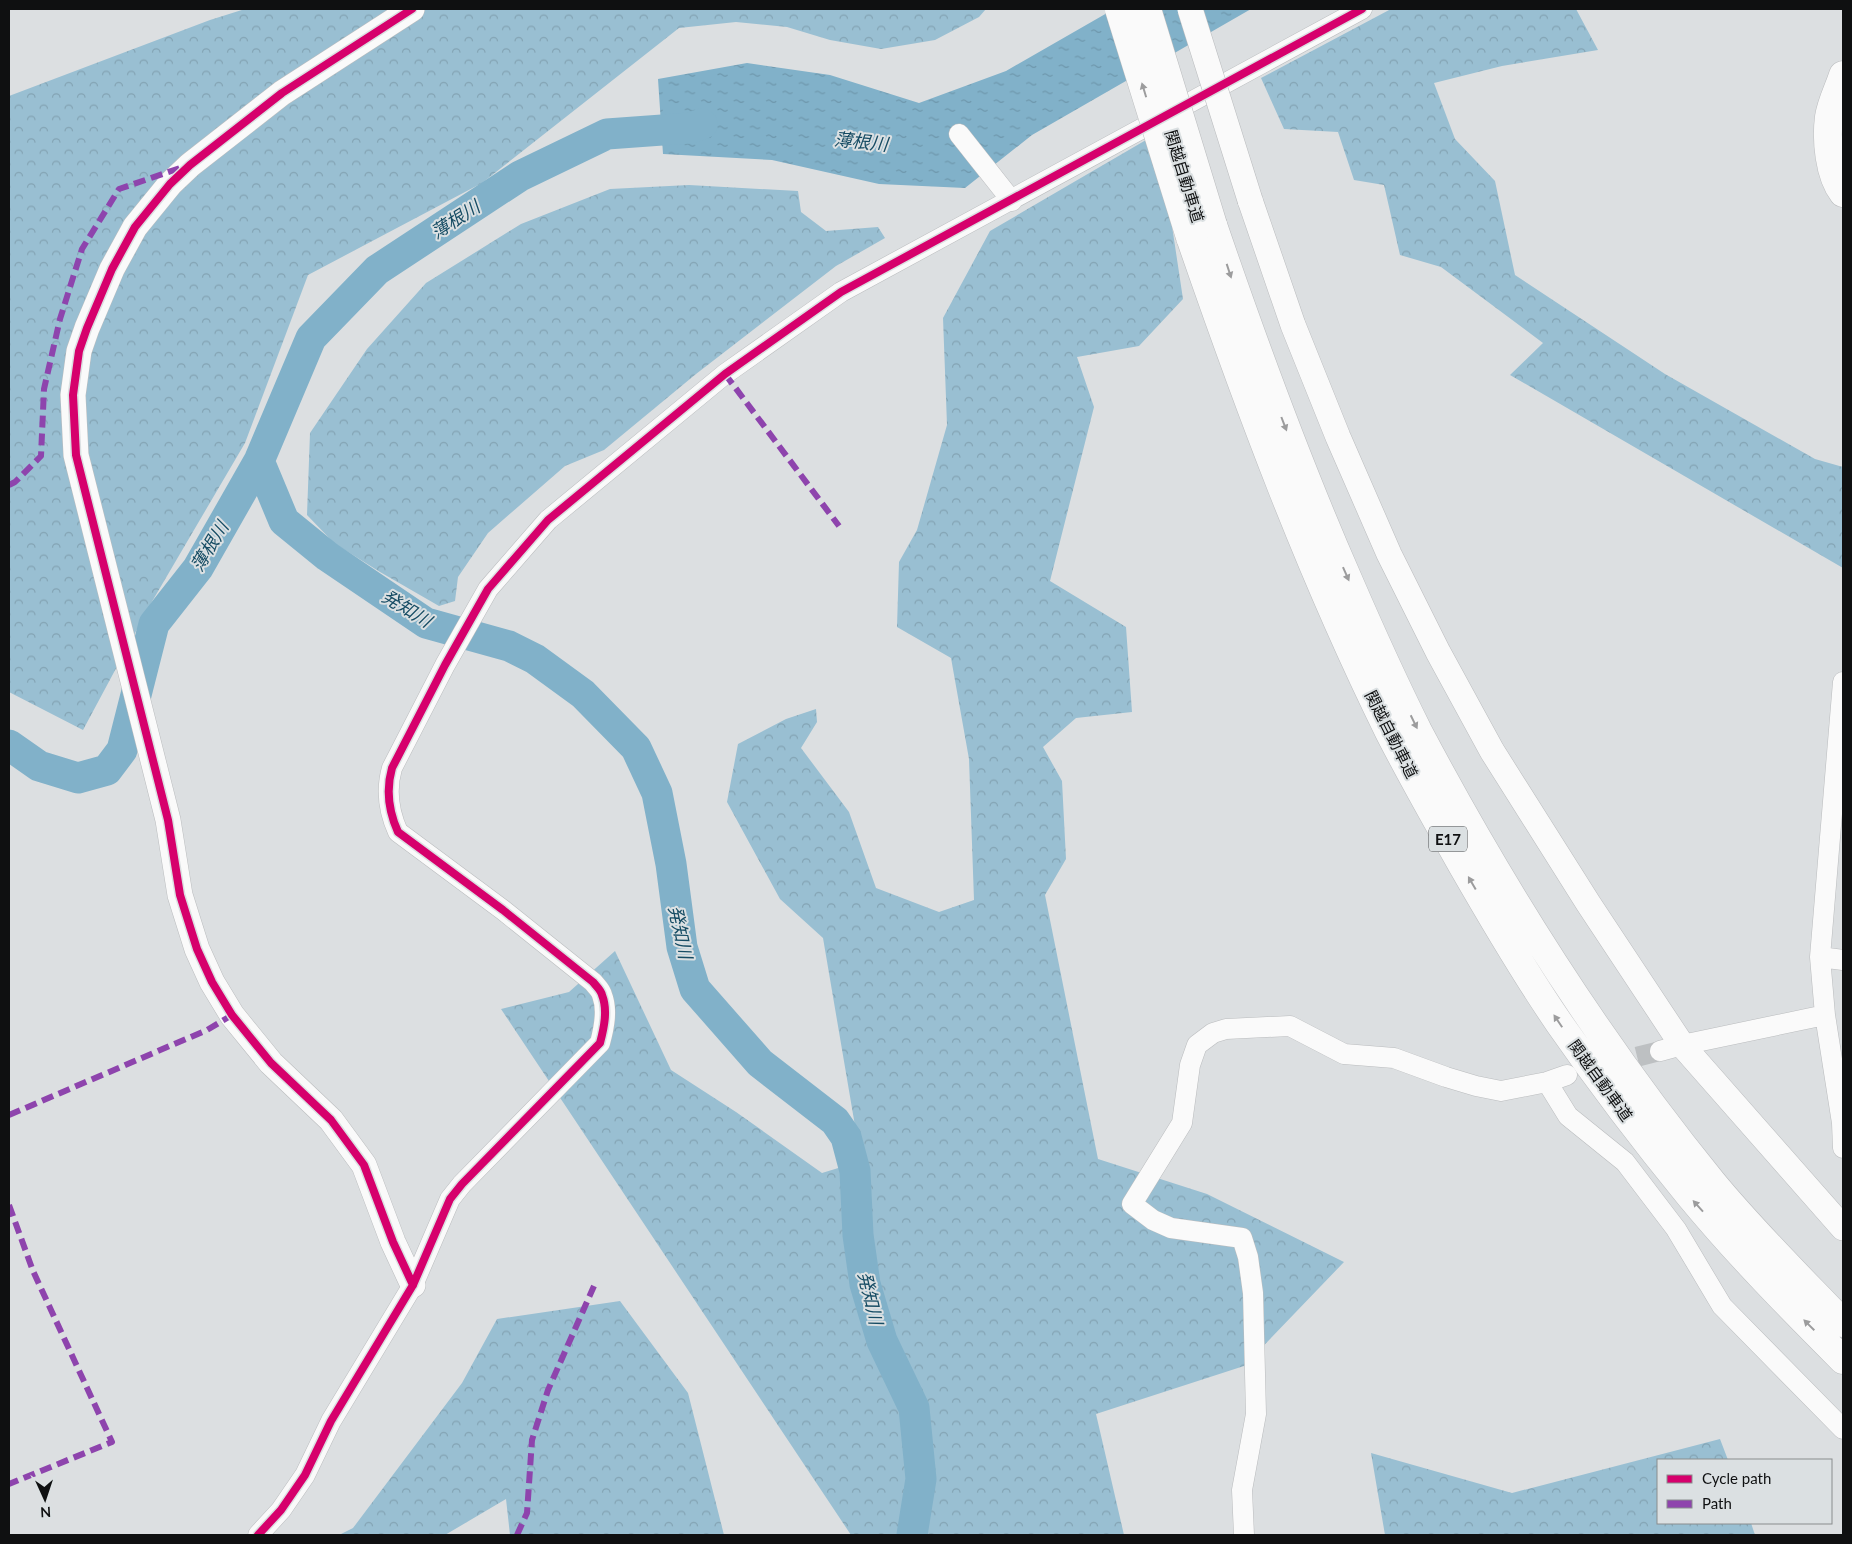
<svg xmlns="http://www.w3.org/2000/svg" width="1852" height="1544" font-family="Lato,'Noto Sans JP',sans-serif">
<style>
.forest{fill:url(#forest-crowns)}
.water{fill:url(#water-ripples)}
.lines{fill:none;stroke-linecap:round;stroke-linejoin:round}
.river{stroke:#81b1c9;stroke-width:31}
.minor-tunnel{stroke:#bdc0c2;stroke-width:20;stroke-dasharray:20 10;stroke-linecap:butt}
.minor-casing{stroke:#babcbe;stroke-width:21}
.tertiary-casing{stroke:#babcbe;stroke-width:26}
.secondary-casing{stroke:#babcbe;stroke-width:29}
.motorway-casing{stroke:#babcbe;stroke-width:29}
.minor{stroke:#fafafa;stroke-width:20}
.tertiary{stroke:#fafafa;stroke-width:25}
.secondary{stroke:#fafafa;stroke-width:28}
.motorway{stroke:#fafafa;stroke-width:28}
.tertiary-bridge-casing{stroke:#babcbe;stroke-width:26;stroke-linecap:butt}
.motorway-bridge-casing{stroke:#babcbe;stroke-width:29;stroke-linecap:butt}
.tertiary-bridge{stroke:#fafafa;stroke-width:25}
.motorway-bridge{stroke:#fafafa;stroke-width:28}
.quiet{stroke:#8e44ad;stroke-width:6;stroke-dasharray:12 6;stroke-linecap:butt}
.cycleway-casing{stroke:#dbe0e2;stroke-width:11}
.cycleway{stroke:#d6006c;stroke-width:8}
.oneway{fill:#9c9c9d}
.labels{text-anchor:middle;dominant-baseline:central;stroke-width:4;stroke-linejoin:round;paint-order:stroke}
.shield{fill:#dbe0e2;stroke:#4c4e50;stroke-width:1}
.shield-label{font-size:15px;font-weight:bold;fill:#0f1011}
.street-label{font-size:16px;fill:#0f1011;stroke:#dbe0e2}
.water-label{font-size:18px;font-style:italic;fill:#164c64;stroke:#dbe0e2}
</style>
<defs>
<pattern id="forest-crowns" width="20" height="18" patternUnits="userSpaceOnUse" patternTransform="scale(1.25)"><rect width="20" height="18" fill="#99bfd2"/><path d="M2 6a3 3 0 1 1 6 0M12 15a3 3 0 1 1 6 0" fill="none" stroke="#83a3b3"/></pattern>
<pattern id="water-ripples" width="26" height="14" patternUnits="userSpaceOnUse" patternTransform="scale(1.25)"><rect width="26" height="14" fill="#81b1c9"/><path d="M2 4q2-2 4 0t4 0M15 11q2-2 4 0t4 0" fill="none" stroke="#6e97ac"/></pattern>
</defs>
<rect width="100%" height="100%" fill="#dcdfe1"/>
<!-- forest -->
<path class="forest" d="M245,9H986L979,17L935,40L881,49L830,40L787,27L736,22L679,28L482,183L308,275L245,443L150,605L83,730L9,692V96L210,20Z
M1391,9H1576L1598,50L1502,66L1434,83L1455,139L1495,181L1515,275L1665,374L1815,459L1843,467V568L1510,375L1543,343L1441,267L1400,255L1384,185L1354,180L1338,132L1284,129L1261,78Z
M1158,133L1183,299L1139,346L1077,357L1094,407L1050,581L1126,627L1132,712L1076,718L1043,747L1062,781L1066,859L1045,895L1098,1159L1207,1194L1344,1262L1244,1366L1096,1414L1124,1535H851L501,1009L569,992L615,951L671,1070L736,1112L822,1173L861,1161L823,938L780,899L727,802L738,744L786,719L816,709L817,722L801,748L849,812L876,888L939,912L974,900L969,759L951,658L897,627L899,562L917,530L947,425L943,318L990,231Z
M689,185L798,191L801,212L826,231L878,227L885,238L836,266L696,374L604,450L565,466L488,533L458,577L455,601L439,606L380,572L334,543L307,515L310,433L367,349L426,283L521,224L610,189Z
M620,1301L688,1393L724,1535H510L506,1499L445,1535H339L353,1528L462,1383L497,1319Z
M1720,1439L1728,1460H1658V1523H1751L1755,1535H1385L1371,1453L1512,1493Z"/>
<!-- water -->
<path class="water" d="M1114,9H1251L1032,135L965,188L879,184L772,160L663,154L658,79L747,63L830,75L919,103L1006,71Z"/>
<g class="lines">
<!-- river -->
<path class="river" d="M259,461L284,521L327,556L426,623L509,646L535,659L583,694L636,748L657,793L671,864L682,947L695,989L760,1063L835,1121L846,1137L855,1171L858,1235L865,1284L882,1341L914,1408L921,1479L912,1535
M9,745L39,766L78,778L107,770L122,750L154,624L198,568L259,461L311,338L377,270L520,176L607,134L690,128L702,124"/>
<!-- minor-tunnel -->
<path class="minor-tunnel" d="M1608,1064L1660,1051"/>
<!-- minor casing -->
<g class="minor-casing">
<path id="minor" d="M959,134L1012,201
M1843,682L1820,957L1825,1015L1842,1123L1843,1148
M1820,957L1843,960
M1660,1051L1682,1045L1825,1015
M1547,1082L1568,1116L1625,1162L1676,1229L1722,1306L1843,1429
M258,1535L281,1510L305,1475L331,1421L413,1285L450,1199L462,1184L600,1043C604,1028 608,1010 602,995C601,990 596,986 593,982L503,910L398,832C389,812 386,789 392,768L445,665L488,589L548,520L725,374L841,292L1362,9
M1244,1535L1242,1490L1256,1414L1253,1293L1248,1257L1242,1238L1171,1228L1153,1220L1132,1204L1182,1123L1190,1065L1197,1045L1213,1033L1226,1029L1290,1026L1344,1054L1394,1058L1446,1077L1476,1086L1501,1091L1547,1082L1567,1075"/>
</g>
<!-- tertiary casing -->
<g class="tertiary-casing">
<path id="tertiary" d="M412,9L282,93L190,165L170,184L135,227L112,269L87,328L79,351L73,395L76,455L168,820L180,895L197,949L212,982L232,1015L271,1063L331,1120L364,1165L393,1242L413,1285
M1250,200L1293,325L1338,437L1389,554L1438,652L1492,751L1588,903L1682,1045L1843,1228"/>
</g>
<!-- secondary casing -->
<g class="secondary-casing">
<path id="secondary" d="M1843,75C1839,88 1831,103 1829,117C1826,140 1829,175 1843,193"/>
</g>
<!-- motorway casing -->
<g class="motorway-casing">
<path id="motorway" d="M1213,225C1254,345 1297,463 1348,579C1370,630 1393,681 1418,731C1502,890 1598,1042 1712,1182C1753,1232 1799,1277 1843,1323
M1190,237C1248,405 1310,572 1389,732C1412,777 1437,821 1462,865C1493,919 1524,972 1559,1023C1600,1082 1644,1140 1690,1196C1738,1254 1790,1307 1843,1360"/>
</g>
<!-- minor -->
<use href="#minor" class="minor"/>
<!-- tertiary -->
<use href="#tertiary" class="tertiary"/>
<!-- secondary -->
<use href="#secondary" class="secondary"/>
<!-- motorway -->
<use href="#motorway" class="motorway"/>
<!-- tertiary-bridge casing -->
<g class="tertiary-bridge-casing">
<path id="tertiary-bridge" d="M1190,9L1250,200"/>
</g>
<!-- motorway-bridge casing -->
<g class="motorway-bridge-casing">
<path id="motorway-bridge" d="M1119,9L1190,237
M1147,9L1213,225"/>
</g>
<!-- tertiary-bridge -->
<use href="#tertiary-bridge" class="tertiary-bridge"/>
<!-- motorway-bridge -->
<use href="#motorway-bridge" class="motorway-bridge"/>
<!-- quiet -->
<path class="quiet" d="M725,374L839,526
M9,485L15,482L41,456L44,389L60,319L82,249L119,189L183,167
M9,1115L207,1030L232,1015
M9,1205L33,1271L112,1442L9,1484
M517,1535L527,1513L532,1440L548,1390L594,1286"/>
<!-- cycleway casing -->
<g class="cycleway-casing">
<path id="cycleway" d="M412,9L282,93L190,165L170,184L135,227L112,269L87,328L79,351L73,395L76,455L168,820L180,895L197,949L212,982L232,1015L271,1063L331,1120L364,1165L393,1242L413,1285
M258,1535L281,1510L305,1475L331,1421L413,1285L450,1199L462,1184L600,1043C604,1028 608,1010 602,995C601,990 596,986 593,982L503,910L398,832C389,812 386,789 392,768L445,665L488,589L548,520L725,374L841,292L1362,9"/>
</g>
<!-- cycleway -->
<use href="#cycleway" class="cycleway"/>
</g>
<!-- one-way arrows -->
<defs><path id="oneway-solid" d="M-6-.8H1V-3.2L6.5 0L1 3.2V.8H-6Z" transform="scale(1.25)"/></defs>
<g class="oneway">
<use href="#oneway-solid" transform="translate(1144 90) rotate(-107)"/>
<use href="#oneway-solid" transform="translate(1229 271) rotate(72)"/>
<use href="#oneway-solid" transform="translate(1284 424) rotate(69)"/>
<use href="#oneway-solid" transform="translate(1346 574) rotate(66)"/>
<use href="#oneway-solid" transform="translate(1414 722) rotate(64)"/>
<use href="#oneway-solid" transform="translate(1472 883) rotate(-120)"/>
<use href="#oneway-solid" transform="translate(1558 1021) rotate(-124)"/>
<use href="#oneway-solid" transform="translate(1698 1206) rotate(-132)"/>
<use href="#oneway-solid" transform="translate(1809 1325) rotate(-135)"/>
</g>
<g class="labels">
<!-- shield labels -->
<rect class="shield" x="1429" y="826.5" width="38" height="25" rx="4"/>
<g class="shield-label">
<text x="1448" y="839">E17</text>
</g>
<!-- street labels -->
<g class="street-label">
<text transform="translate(1185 176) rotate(73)">関越自動車道</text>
<text transform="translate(1392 734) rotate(63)">関越自動車道</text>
<text transform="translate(1601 1080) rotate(54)">関越自動車道</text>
</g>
<!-- water labels -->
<g class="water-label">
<text transform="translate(861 141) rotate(6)">薄根川</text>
<text transform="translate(455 219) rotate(-33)">薄根川</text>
<text transform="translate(209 546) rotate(-59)">薄根川</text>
<text transform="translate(407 608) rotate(31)">発知川</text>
<text transform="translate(681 932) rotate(78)">発知川</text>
<text transform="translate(871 1298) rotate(77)">発知川</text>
</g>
</g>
<!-- border -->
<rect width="1852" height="1544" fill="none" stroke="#0f1011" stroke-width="20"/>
<!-- legend -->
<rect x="1657" y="1459" width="175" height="65" fill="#dbe0e2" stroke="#898d8e"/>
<rect x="1667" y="1475" width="25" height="8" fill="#d6006c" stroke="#898d8e"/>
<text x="1702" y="1484" font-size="15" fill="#0f1011">Cycle path</text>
<rect x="1667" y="1500" width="25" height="8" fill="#8e44ad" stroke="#898d8e"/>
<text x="1702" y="1509" font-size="15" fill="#0f1011">Path</text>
<!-- north arrow -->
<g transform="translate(45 1499) rotate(177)" stroke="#dbe0e2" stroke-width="4" paint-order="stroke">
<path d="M0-4L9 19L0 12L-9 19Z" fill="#0f1011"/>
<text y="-8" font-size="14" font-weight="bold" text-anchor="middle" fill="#0f1011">N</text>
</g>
</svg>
